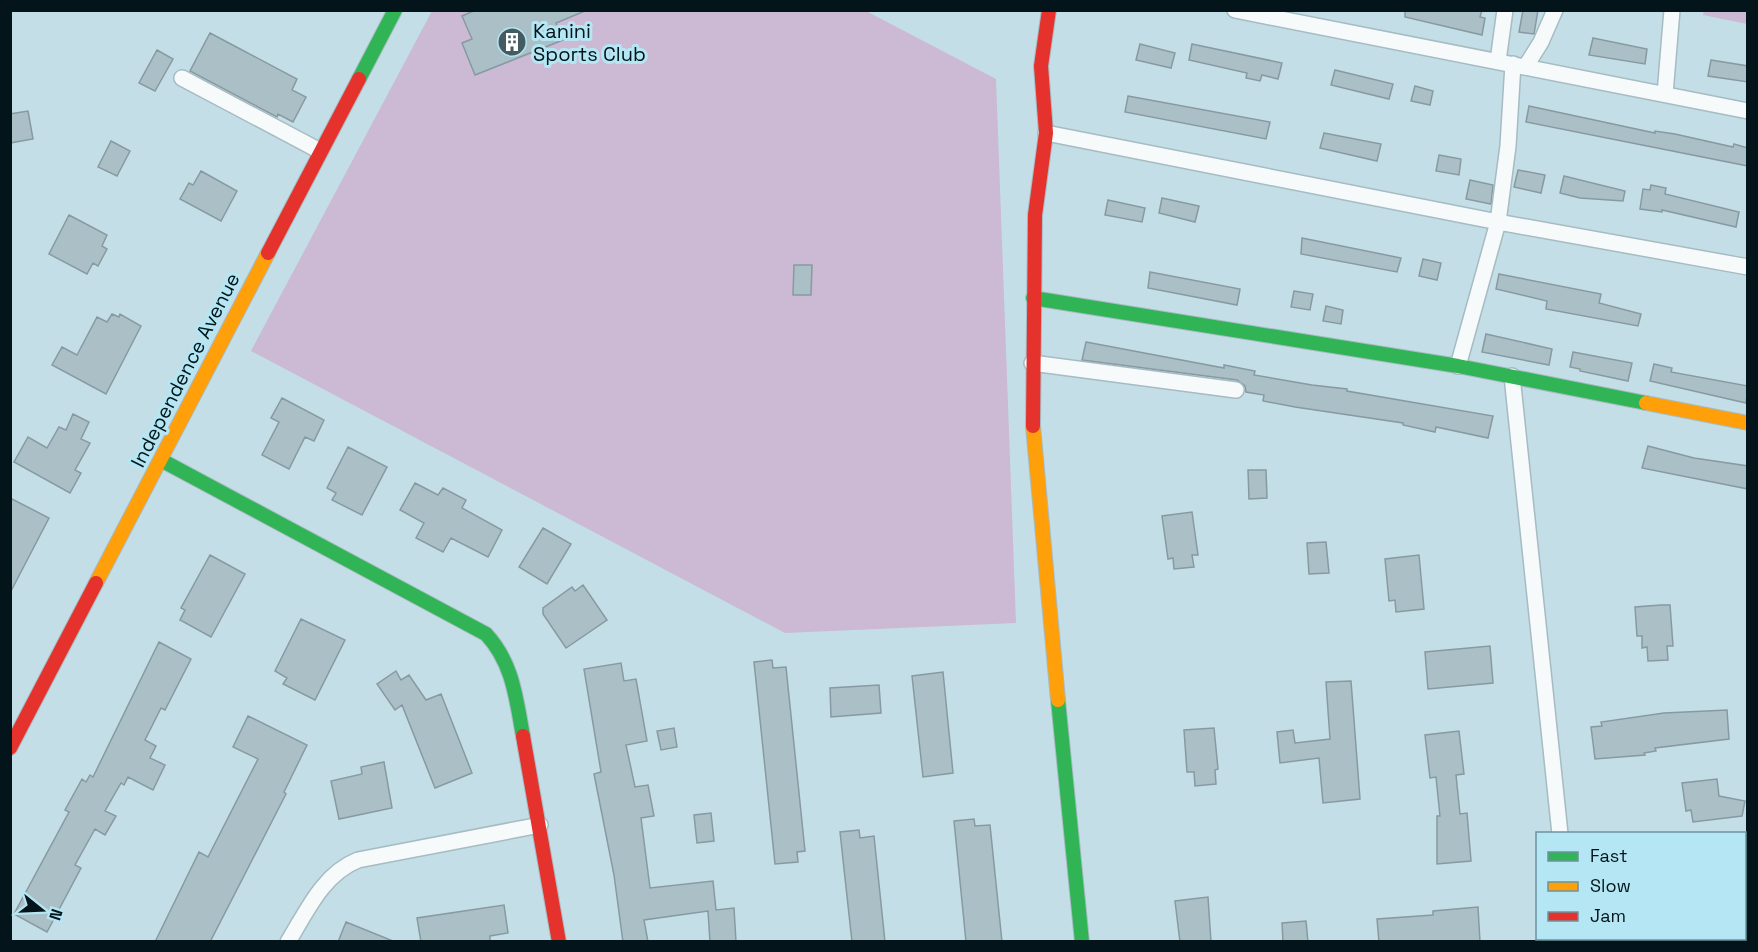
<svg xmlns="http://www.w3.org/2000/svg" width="1758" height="952" font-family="'Space Grotesk',sans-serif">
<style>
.green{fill:#ccb9d3}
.building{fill:#abbfc7;stroke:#879aa1;stroke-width:1.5}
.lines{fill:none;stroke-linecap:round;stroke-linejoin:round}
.street-casing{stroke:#a6bbc2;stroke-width:18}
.fast-casing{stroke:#a6bbc2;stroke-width:16}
.slow-casing{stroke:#a6bbc2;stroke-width:16}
.jam-casing{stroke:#a6bbc2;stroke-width:16}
.street{stroke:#f6fafb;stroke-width:15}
.fast{stroke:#30b455;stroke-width:14}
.slow{stroke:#ff9f0a;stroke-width:14}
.jam{stroke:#e5322d;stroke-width:14}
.labels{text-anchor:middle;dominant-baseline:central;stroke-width:6;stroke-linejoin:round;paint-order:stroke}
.poi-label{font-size:20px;fill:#03151a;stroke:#b5e6f4;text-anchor:start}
.street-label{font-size:20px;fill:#03151a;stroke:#b5e6f4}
</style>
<rect width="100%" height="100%" fill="#c3dee6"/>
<!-- green -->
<path class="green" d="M432,11H866L996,79L1016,623L785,633L251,351Z
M1704,11H1747V24L1703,15Z"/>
<!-- building -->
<path class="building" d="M476,10H585V11L556,23L563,40L475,75L462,43L472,39L462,16Z
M1405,10H1482L1480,17L1485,18L1482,35L1405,17Z
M1523,10H1538L1534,34L1519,32Z
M210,33L297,79L292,90L306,97L293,122L278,114L277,117L190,71Z
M1593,38L1647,49L1645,64L1589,55Z
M1140,44L1175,53L1171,68L1136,60Z
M1192,44L1282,63L1278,79L1262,75L1260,81L1246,78L1247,73L1189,60Z
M157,50L173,59L155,91L139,83Z
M1711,60L1748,66V82L1708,76Z
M1335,70L1393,84L1389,99L1331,85Z
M1415,86L1433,91L1430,105L1411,101Z
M1128,96L1270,122L1266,139L1125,112Z
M1529,106L1655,133V131L1675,134L1733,147L1734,144L1748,148V166L1526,122Z
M28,111L33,139L10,143V114Z
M1324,133L1381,144L1377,161L1320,148Z
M111,141L130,151L117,176L98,167Z
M1439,155L1461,159L1459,175L1436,171Z
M1518,170L1545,175L1541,193L1514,187Z
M201,171L237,191L221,221L180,199L189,183L193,185Z
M1564,176L1625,191L1623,201L1580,198L1560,193Z
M1470,180L1493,185L1491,204L1466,199Z
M1651,185L1666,188L1665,194L1739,212L1736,227L1662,210V212L1640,209L1643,189L1650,190Z
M1162,198L1199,206L1195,222L1159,213Z
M1108,200L1145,208L1142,222L1105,215Z
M69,215L107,235L102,246L107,249L98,266L93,263L87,274L49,254Z
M1302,238L1401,258L1397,272L1301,254Z
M1423,259L1441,263L1437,280L1419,276Z
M794,265H812L811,295H793Z
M1150,272L1240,289L1237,305L1148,288Z
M1499,274L1601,294L1599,303L1641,314L1638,326L1546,309L1547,301L1496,289Z
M1294,291L1313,294L1310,310L1291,307Z
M1326,306L1343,310L1341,324L1323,321Z
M112,314L119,317L120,314L141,326L106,394L52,365L62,347L77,355L97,317L107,322Z
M1486,334L1552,349L1549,365L1482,352Z
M1086,342L1224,368V365L1255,371L1254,375L1312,385L1347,389V391L1493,416L1488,438L1436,427L1435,432L1403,425V423L1295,407L1263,401L1264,395L1246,392L1245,386L1237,380L1082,360Z
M1573,352L1632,363L1628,381L1580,371V369L1570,367Z
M1654,364L1672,368L1671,372L1748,386L1746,403L1650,381Z
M282,398L324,420L314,441L305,437L289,469L262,455L279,422L271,418Z
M73,414L89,422L81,439L90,443L75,470L81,473L70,493L14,462L28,437L47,448L59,427L66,430Z
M1648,446L1694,458L1748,466V489L1642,468Z
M348,447L387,467L362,515L332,500L336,493L327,488Z
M1248,470H1266L1267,498L1249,499Z
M415,483L438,495L443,488L466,500L462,508L502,530L488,557L451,538L443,552L416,538L424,523L400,510Z
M10,498L49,518L10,593Z
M1192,512L1198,555H1192L1194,567L1174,569L1173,558L1168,559L1162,516Z
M543,528L571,544L547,584L519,567Z
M1326,542L1329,573L1309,574L1307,543Z
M210,555L245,574L211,637L180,620L185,610L181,608Z
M1419,555L1424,609L1396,612L1395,600L1389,601L1385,559Z
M583,585L607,620L566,648L543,614V608L572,587L575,591Z
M1661,605H1670L1673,646H1667L1668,660L1648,661L1647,647L1642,648V636H1637L1635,607Z
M301,619L345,640L315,700L283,684L287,678L275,671Z
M159,642L191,659L165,710L161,708L145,740L156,746L150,758L165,765L153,790L128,777L124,785L121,783L105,811L116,816L105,835L95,829L75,865L81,868L47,932L14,914L69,812L65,810L82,779L86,782L90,775L93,777Z
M1490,646L1493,683L1428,689L1425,652Z
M772,660L773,668L786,667L805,851L797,852L798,862L775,864L754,662Z
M621,663L624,681L636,679L647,741L626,745L635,787L648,785L654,816L641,818L650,888L713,881L716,910L734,908L736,942H710L708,911L644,920L648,942H623L614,875L594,774L601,772L584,669Z
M396,671L401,680L409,675L426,700L441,694L472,773L435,788L402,705L395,710L377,684Z
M943,672L953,773L923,777L912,676Z
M1351,681L1360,799L1323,803L1319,758L1280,763L1277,732L1293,730L1295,743L1330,739L1326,682Z
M879,685L881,713L831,717L830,688Z
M1727,710L1729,739L1655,748L1656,751L1644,753L1645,755L1595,759L1591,727L1602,726L1601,722L1664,713Z
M248,716L307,745L284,792L286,794L210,942H155L199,852L208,857L258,759L233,747Z
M674,728L677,747L661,750L657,731Z
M1214,728L1218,769L1215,770L1216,784L1195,786L1194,772H1187L1184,730Z
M1459,731L1464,774L1456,775L1460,814L1467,813L1471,861L1437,864V816H1440L1436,777L1430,778L1425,735Z
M384,762L392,808L339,819L331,781L362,774L361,767Z
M1717,779L1719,796L1745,801L1742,816L1693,822L1691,810L1686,811L1682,783Z
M711,813L714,841L697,843L694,815Z
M974,819L975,826L990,825L1002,942H966L954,821Z
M859,830L860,838L874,836L885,942H852L840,832Z
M1208,897L1211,942H1180L1175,901Z
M504,905L508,933L490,936V942H421L417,918Z
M1478,907L1480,942H1379L1377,919L1433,915V911Z
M1306,921L1308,942H1283L1282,923Z
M346,922L393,941V942H338Z"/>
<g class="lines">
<!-- street casing -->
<g class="street-casing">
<path id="street" d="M1235,10L1748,111
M1498,61L1505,10
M1526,66L1541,42L1555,10
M182,78L320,151
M1665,94L1672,10
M1046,133L1498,222L1748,267
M1032,363L1236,390
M1458,366L1498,222L1508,146L1513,64
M1512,376L1560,834
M1570,938L1571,942
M288,942C307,911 323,874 358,860L540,825"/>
</g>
<!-- fast casing -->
<g class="fast-casing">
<path id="fast" d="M359,79L395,10
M1033,298L1458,366L1646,403
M161,460L486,634C513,663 516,698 523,736
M1058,700L1082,942"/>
</g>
<!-- slow casing -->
<g class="slow-casing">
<path id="slow" d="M1646,403L1748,423
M1033,426L1058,700
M96,583L268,253"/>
</g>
<!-- jam casing -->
<g class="jam-casing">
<path id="jam" d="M268,253L359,79
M1033,426L1035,215L1046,133L1041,66L1049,10
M523,736L559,942
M10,748L96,583"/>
</g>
<!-- street -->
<use href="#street" class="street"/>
<!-- fast -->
<use href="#fast" class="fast"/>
<!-- slow -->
<use href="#slow" class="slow"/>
<!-- jam -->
<use href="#jam" class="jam"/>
</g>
<!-- icons -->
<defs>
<g id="building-disc" transform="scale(1.5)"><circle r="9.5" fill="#465b61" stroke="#b5e6f4"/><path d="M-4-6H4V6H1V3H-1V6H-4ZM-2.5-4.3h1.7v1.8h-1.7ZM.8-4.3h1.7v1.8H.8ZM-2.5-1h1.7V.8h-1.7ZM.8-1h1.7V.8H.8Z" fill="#fff"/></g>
</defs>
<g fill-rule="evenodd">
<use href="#building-disc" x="512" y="42"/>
</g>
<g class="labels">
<!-- poi labels -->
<g class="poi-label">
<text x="533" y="31">Kanini<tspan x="533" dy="23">Sports Club</tspan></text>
</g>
<!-- street labels -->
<g class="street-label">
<text transform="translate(185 370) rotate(-63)">Independence Avenue</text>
</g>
</g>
<!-- border -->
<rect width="1758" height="952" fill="none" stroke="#03151a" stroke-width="24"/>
<!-- legend -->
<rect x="1536" y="832" width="210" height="108" fill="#b5e6f4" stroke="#6e929d" stroke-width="1.5"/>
<rect x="1548" y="852" width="30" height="9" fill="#30b455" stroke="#6e929d" stroke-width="1.5"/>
<text x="1590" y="862" font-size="18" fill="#03151a">Fast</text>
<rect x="1548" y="882" width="30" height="9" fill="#ff9f0a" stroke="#6e929d" stroke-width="1.5"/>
<text x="1590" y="892" font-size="18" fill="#03151a">Slow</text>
<rect x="1548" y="912" width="30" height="9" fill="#e5322d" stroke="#6e929d" stroke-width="1.5"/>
<text x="1590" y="922" font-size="18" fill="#03151a">Jam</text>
<!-- north arrow -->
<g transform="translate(42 910) rotate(108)" stroke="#b5e6f4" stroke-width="4.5" paint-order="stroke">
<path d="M0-4.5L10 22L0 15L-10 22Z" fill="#03151a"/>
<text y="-9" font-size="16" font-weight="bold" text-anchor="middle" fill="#03151a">N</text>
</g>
</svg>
